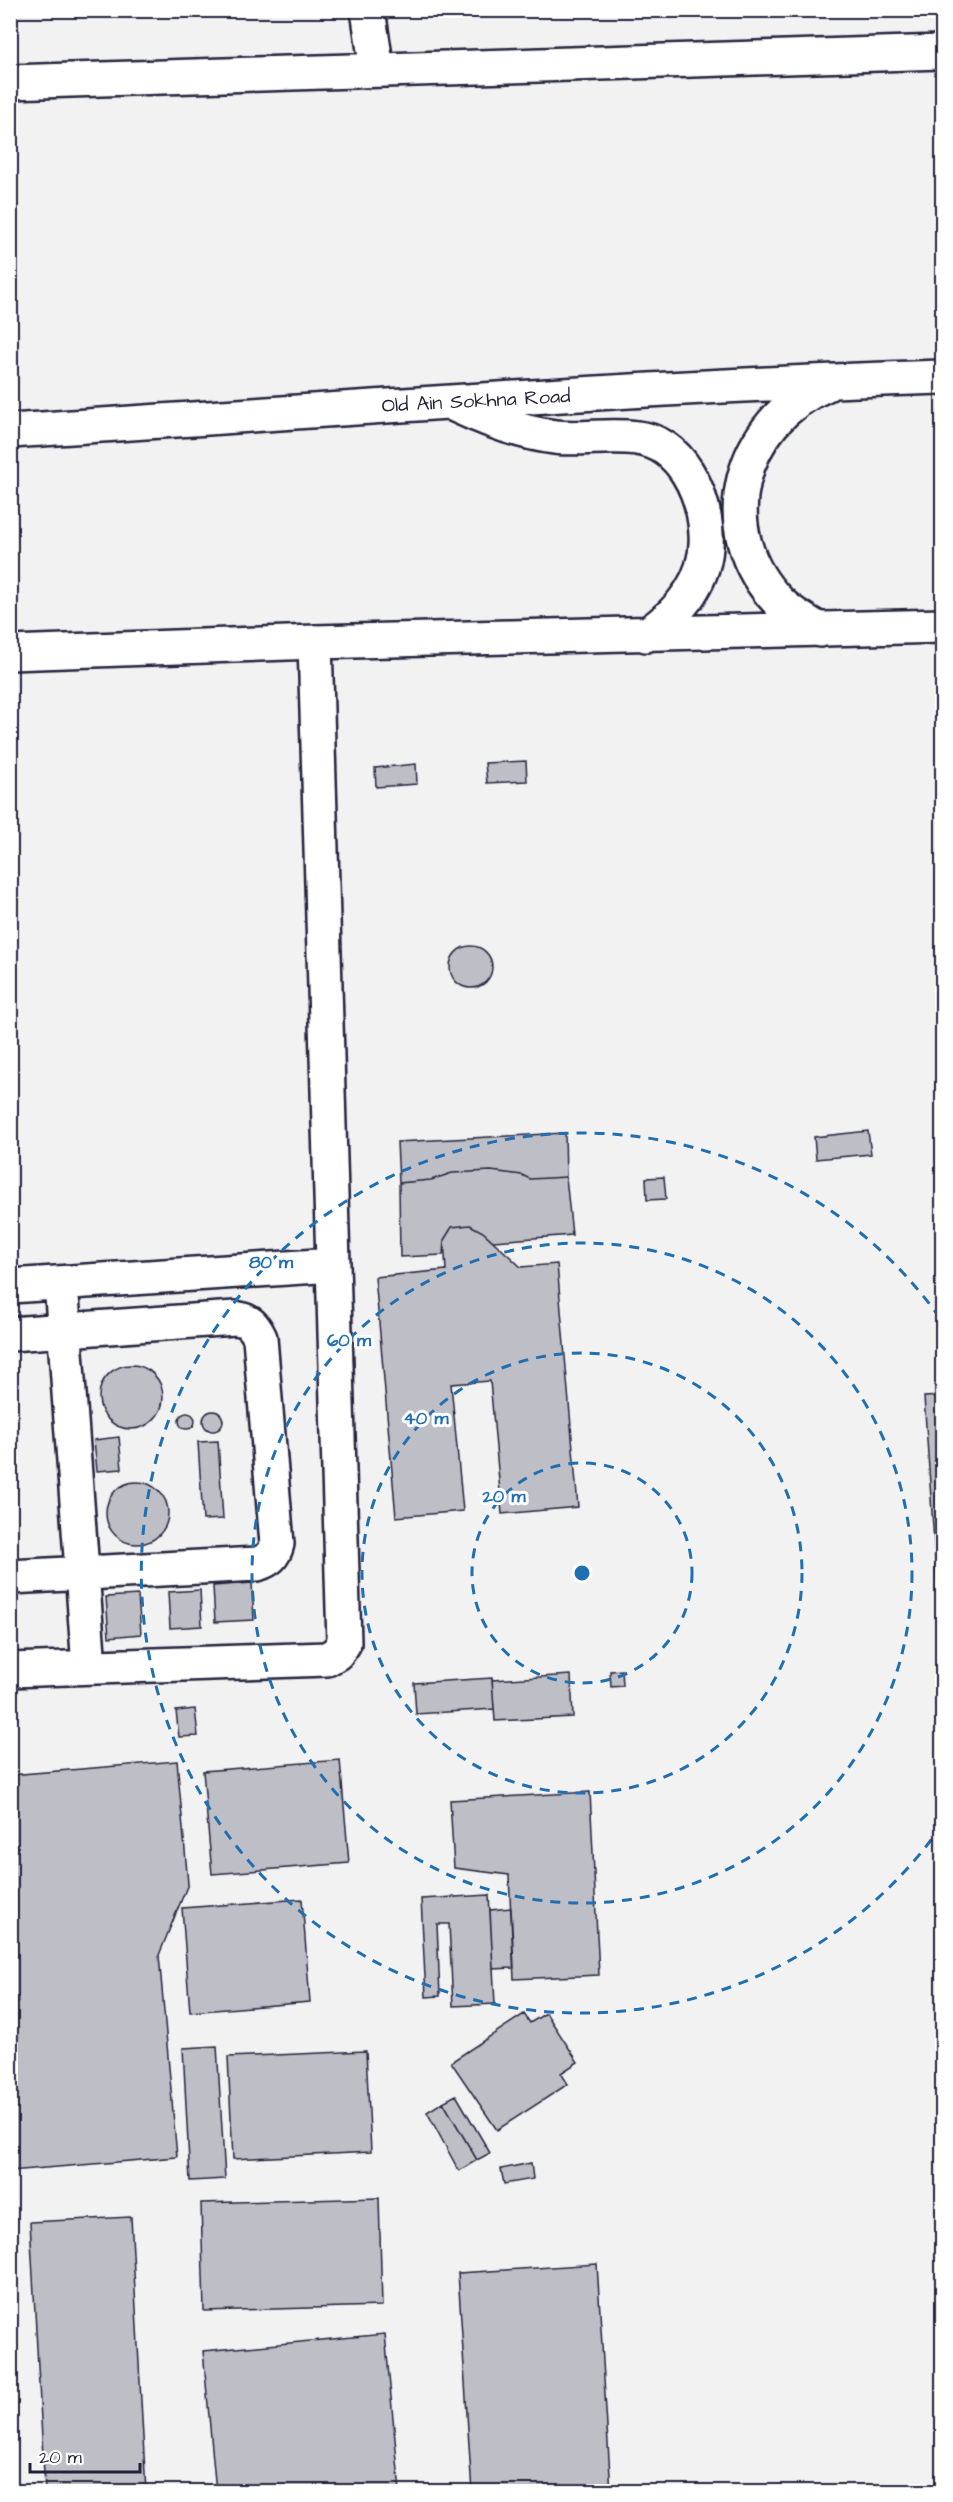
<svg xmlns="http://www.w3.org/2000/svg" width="953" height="2502" font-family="'Architects Daughter',sans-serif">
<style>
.building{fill:#bebec6;stroke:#22223b;stroke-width:1.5}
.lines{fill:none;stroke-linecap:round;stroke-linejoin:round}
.minor-casing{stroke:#22223b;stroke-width:38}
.major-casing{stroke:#22223b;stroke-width:38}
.minor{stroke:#fff;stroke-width:33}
.major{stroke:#fff;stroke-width:33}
.ring{fill:none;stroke:#1f6fb2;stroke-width:3;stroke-dasharray:10 8}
.labels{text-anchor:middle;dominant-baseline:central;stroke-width:6;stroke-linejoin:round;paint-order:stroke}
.street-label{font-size:20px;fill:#22223b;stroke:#fff}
.centre{fill:#1f6fb2;stroke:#fff;stroke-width:3}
.ring-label{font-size:18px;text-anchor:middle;font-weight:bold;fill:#1f6fb2;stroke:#fff;stroke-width:6;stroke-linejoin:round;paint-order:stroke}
</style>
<rect width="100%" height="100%" fill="#f2f2f3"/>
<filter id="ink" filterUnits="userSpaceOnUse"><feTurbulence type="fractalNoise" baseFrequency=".0167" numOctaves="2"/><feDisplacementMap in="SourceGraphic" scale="12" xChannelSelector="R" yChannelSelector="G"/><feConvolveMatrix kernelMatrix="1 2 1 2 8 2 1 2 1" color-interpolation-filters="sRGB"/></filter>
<g filter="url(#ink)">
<!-- building -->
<path class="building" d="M526,761L527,781L487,783L485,763Z
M416,764L417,784L376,787L375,768Z
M450 967a21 21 0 1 1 42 0a21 21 0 1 1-42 0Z
M868,1131L871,1154L816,1159L814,1137Z
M565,1133L566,1177L530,1179L522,1175L491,1171L452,1173L431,1180L399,1183L397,1142Z
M491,1171L522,1175L530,1179L566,1177L572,1235L493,1241L483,1232L470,1225L452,1227L444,1240L443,1255L400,1257L399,1183L431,1180L452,1173Z
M664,1177L666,1199L647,1200L646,1178Z
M470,1225L483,1232L521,1267L557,1264L578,1507L502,1514L490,1381L451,1384L463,1511L396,1517L375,1277L446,1270L444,1240L452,1227Z
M99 1397a32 32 0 1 1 64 0a32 32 0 1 1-64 0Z
M942,1396V1657L924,1397Z
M203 1421a10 10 0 1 1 20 0a10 10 0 1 1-20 0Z
M179 1421a8 8 0 1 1 16 0a8 8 0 1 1-16 0Z
M119,1437L122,1469L97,1471L94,1440Z
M218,1441L223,1519L203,1520L198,1442Z
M106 1513a31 31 0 1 1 62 0a31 31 0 1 1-62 0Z
M252,1583L254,1620L215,1622L213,1586Z
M200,1590L202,1626L170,1628L168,1592Z
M138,1595L141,1634L109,1637L106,1597Z
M622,1670L623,1686L611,1687L610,1671Z
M571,1675L573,1717L495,1721L492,1680Z
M492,1678L494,1709L416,1714L414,1683Z
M195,1709L198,1736L179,1737L176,1711Z
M340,1760L349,1863L212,1874L203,1771Z
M177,1761L188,1884L159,1955L177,2157L10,2171V1775Z
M590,1792L599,1975L514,1979L509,1875L454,1868L450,1800Z
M489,1895L495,2004L453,2006L449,1924H437L440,1996L426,1997L421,1899Z
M302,1899L310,2002L190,2012L182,1908Z
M511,1908L514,1968L493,1969L490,1910Z
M546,2013L578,2062L561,2073L568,2084L497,2130L451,2062L524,2014L530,2023Z
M217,2046L225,2179L190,2181L183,2048Z
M366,2051L371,2152L233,2159L228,2057Z
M456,2095L490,2153L477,2160L443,2102Z
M443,2102L477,2160L459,2171L427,2112Z
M531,2163L533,2179L504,2184L501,2169Z
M379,2198L382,2306L204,2311L201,2203Z
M131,2217L146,2492H45L30,2222Z
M597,2264L611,2492H472L458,2273Z
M385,2334L400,2492H216L203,2351Z"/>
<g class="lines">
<!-- minor casing -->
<g class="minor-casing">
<path id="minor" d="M368,10L377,70
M10,82L942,52
M61,1283L89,1667
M10,1286L333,1265
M10,1334L235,1318C249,1320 254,1325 260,1338L277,1544C274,1556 269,1560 257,1564L10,1577
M10,1670L327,1659L337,1653L344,1643L315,642"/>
</g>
<!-- major casing -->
<g class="major-casing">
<path id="major" d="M455,405C487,420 520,433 555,437C582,440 610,434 637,438C682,443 704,494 706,534C709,578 681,612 646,635
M10,431C321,411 632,387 942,377
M820,630C806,622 791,614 779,602C709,531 739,421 827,384
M10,653L315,642L942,626"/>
</g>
<!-- minor -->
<use href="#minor" class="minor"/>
<!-- major -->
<use href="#major" class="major"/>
</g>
</g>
<!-- distance rings -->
<g class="ring">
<circle cx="582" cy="1573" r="110"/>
<circle cx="582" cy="1573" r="220"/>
<circle cx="582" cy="1573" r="330"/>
<path d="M942 1825A440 440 0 1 1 942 1321"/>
</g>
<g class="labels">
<!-- street labels -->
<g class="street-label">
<text transform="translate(476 401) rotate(-3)">Old Ain Sokhna Road</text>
</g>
</g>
<circle cx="582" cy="1573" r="9" class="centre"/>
<g class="ring-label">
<text x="271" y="1268">80 m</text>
<text x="349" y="1346">60 m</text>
<text x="426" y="1424">40 m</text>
<text x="504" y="1502">20 m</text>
</g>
<!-- margin -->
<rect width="953" height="2502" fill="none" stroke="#fff" stroke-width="36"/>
<rect x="18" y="18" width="917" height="2466" fill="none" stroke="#22223b" stroke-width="2" filter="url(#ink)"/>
<!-- scale -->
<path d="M30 2463v9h110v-9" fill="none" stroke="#22223b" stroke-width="3"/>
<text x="39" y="2463" font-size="18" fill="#22223b" stroke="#ffffff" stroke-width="4.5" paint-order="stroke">20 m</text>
</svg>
